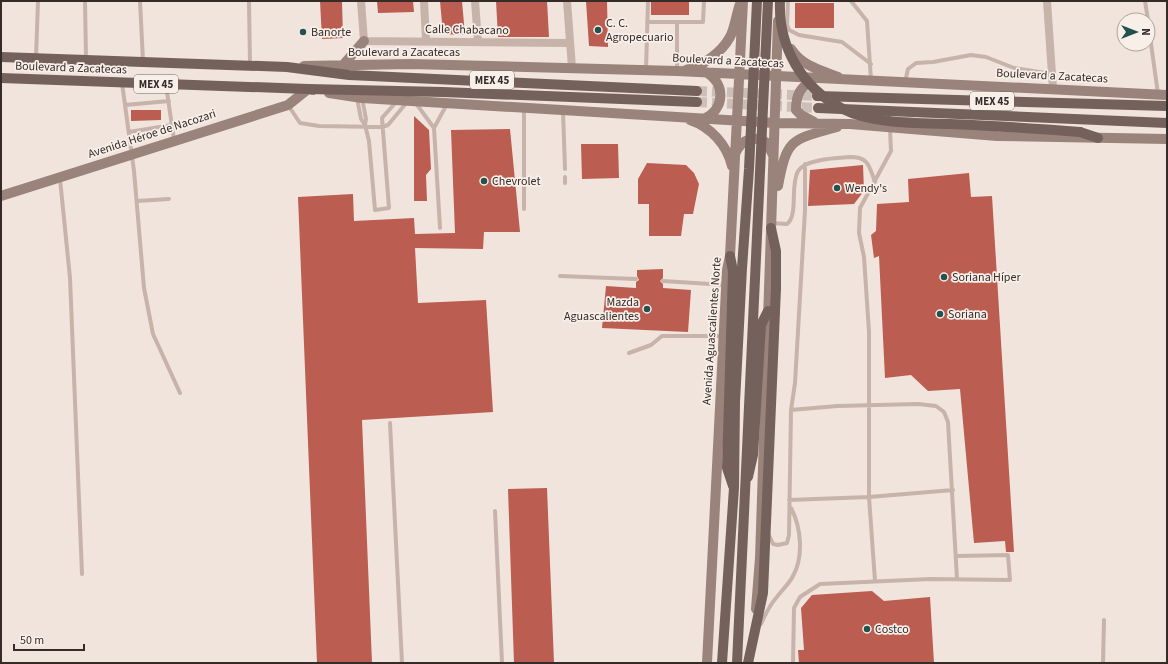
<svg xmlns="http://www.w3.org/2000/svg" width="1168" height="664" font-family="'Source Sans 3',sans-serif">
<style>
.building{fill:#bb5d50}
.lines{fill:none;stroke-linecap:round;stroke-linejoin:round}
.primary-tunnel{stroke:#cbbfb9;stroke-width:10;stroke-dasharray:10 5;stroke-linecap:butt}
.lane{stroke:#c7b3aa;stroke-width:4}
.street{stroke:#c7b3aa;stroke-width:8}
.secondary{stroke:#9a837b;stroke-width:10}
.primary{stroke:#75615b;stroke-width:10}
.primary-bridge{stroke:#75615b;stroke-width:10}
.poi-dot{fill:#225250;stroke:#f8efe9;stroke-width:1.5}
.labels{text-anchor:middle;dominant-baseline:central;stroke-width:3.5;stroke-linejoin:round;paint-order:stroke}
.shield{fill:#f8efe9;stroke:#706663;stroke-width:1}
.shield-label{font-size:11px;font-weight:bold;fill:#352b29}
.poi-label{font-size:12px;fill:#352b29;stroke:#f8efe9;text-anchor:start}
.street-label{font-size:12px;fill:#352b29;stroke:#f8efe9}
</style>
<rect width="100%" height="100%" fill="#f0e4dd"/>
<!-- building -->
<path class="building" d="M320,1H342L343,38L322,39Z
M377,1H413L414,12L378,13Z
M440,1H462L465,35L443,34Z
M496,1H547L549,37H498Z
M586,1H607L608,47L589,46Z
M651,1H689V15H651Z
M795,3H834V28H795Z
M131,110H161V120L131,121Z
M414,116L429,130L431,169L426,175L427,201H414Z
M510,129L520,232H484L483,249L415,248L418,303L486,300L493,412L362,420L372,663H317L298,197L353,194L354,221L414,218L415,234L455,233L451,130Z
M581,144H618L619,178L582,179Z
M647,163L686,165L694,173L699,184L693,214H684L681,236H649V204H638V179Z
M863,165L864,191L854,204L808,206L810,170Z
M969,173L971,197L992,196L1014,552H1006L1005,541L974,543L960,389L928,391L911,375L885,378L879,256L874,258L871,235L876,231L877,204L909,202L908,179Z
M663,269V278L660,281L663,284V288L691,290L688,332L602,328L606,286L636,288V282L639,280L637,276V270Z
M547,488L554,663H514L508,489Z
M872,591L884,601L930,597L934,663H799L798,650H804L801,608L812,595Z"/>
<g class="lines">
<!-- primary-tunnel -->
<path class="primary-tunnel" d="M697,91L817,96
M697,102L818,108"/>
<!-- lane -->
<path class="lane" d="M85,1L86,59
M140,1L143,61
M249,1L250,65
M788,1L787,25L789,30L799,35L842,42L871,64
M851,1L867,21L871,80
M1145,1L1148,20
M647,22H703L704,1
M1148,22L1158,94
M36,57L38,1
M646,70L648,1
M677,71V22
M905,82L908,69L916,63L933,62L971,55L986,57L1014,68L1052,74
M122,83L134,171L144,288L153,334L180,393
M166,85L174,140
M357,98L361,119L365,125L369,141L375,210L389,208L382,118L396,102
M362,98L366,119L365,125
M415,102L434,128
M125,105L169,101
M288,105L300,123L319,126L382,127L388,125L408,101
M524,108V209
M563,111L565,169
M129,132L172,125
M565,177V183
M60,179L70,278L82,574
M137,201L169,199
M771,223L787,224C792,220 792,216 793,211C795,198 792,182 798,171C805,159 837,158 850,157C869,157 869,166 875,182
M440,228L434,128L447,104
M560,276L636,279
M663,281L726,285
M629,353L651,345L662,336H723
M791,410L837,406L918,404L936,406L944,412L948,422L957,579
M390,423L402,663
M789,500L869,497L953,490
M495,511L502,663
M768,533L773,544L778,545L787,543L789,535L791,410L795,383L805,210V164
M875,581L869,497V332L864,257L859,233L860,208L891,151L890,129
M761,624C765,615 769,606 776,598C781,591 789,584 793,576C804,556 801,527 791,508
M793,663L794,608L800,597L820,584L931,579L1010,580L1008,555L957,556
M1103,663L1104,620"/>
<!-- street -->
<path class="street" d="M361,1L364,41L570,43
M424,1L426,41
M475,1L478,42
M567,1L572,68
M1047,1L1053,89"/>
<!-- secondary -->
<path class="secondary" d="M791,49C802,66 820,70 838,77
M344,64L364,41
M304,66L410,64L677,71L1167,95
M686,70C704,65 721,53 730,37C735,28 736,15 740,4
M813,79C800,88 796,94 796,110L801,115L814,122
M329,93L362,98L775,123L850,124L997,136L1167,139
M704,119C725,109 726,84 706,72
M690,120C711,127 727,145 732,166
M736,152C742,139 755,135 767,143L773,155
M778,186C787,137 792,140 837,127
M1,196L288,105L308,89L313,90
M756,609L760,558L778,21
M707,663L727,270L730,256L743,1"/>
<!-- primary -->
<path class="primary" d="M1,57L287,67L349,75L697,91
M1,78L308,89L443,92L697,102
M817,96L1167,106
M818,108L1167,123
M1080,132L1098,138
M771,228L776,251V288
M730,256L733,271L727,468L733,486
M748,477L753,455L761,325L768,311"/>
<!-- primary-bridge -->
<path class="primary-bridge" d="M780,1C778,47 802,88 843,109C872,124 918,123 950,124C994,126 1037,128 1080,132
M722,663L734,488L735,402L742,268L749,169L757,1
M737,663L768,1
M748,663L763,593L776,288"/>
</g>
<!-- markers -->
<g class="poi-dot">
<circle cx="598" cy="30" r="4"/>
<circle cx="303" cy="32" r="4"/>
<circle cx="484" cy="181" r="4"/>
<circle cx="837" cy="188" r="4"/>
<circle cx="944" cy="277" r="4"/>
<circle cx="647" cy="309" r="4"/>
<circle cx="940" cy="314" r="4"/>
<circle cx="867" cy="629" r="4"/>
</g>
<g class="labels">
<!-- shield labels -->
<g class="shield">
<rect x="470" y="71" width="44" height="18" rx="3"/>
<rect x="134" y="75" width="44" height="18" rx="3"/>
<rect x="970" y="92" width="44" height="18" rx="3"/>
</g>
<g class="shield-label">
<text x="492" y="80">MEX 45</text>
<text x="156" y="84">MEX 45</text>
<text x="992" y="101">MEX 45</text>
</g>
<!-- poi labels -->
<g class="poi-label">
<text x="606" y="23">C. C.<tspan x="606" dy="14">Agropecuario</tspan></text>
<text x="311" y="32">Banorte</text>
<text x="492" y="181">Chevrolet</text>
<text x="845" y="188">Wendy's</text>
<text x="952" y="277">Soriana Híper</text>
<text x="639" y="302" text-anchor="end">Mazda<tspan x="639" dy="14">Aguascalientes</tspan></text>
<text x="948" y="314">Soriana</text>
<text x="875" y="629">Costco</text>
</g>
<!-- street labels -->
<g class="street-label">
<text transform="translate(467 30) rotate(1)">Calle Chabacano</text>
<text x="404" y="52">Boulevard a Zacatecas</text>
<text transform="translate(728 61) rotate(3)">Boulevard a Zacatecas</text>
<text transform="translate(71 68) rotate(2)">Boulevard a Zacatecas</text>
<text transform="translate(1052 76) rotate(3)">Boulevard a Zacatecas</text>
<text transform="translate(152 134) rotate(-18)">Avenida Héroe de Nacozari</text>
<text transform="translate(712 331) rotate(-86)">Avenida Aguascalientes Norte</text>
</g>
</g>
<!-- border -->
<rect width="1168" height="664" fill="none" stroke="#352b29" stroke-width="4"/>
<!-- north arrow -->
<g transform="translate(1136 32) rotate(90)"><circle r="19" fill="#f8efe9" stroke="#aaa19c"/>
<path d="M0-3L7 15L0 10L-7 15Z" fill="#225250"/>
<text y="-6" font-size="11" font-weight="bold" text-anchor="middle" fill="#352b29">N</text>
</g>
<!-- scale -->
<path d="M14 644v6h70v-6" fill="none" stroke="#352b29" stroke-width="2"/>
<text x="20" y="644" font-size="12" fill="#352b29" stroke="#f8efe9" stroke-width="3" paint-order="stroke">50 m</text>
</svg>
